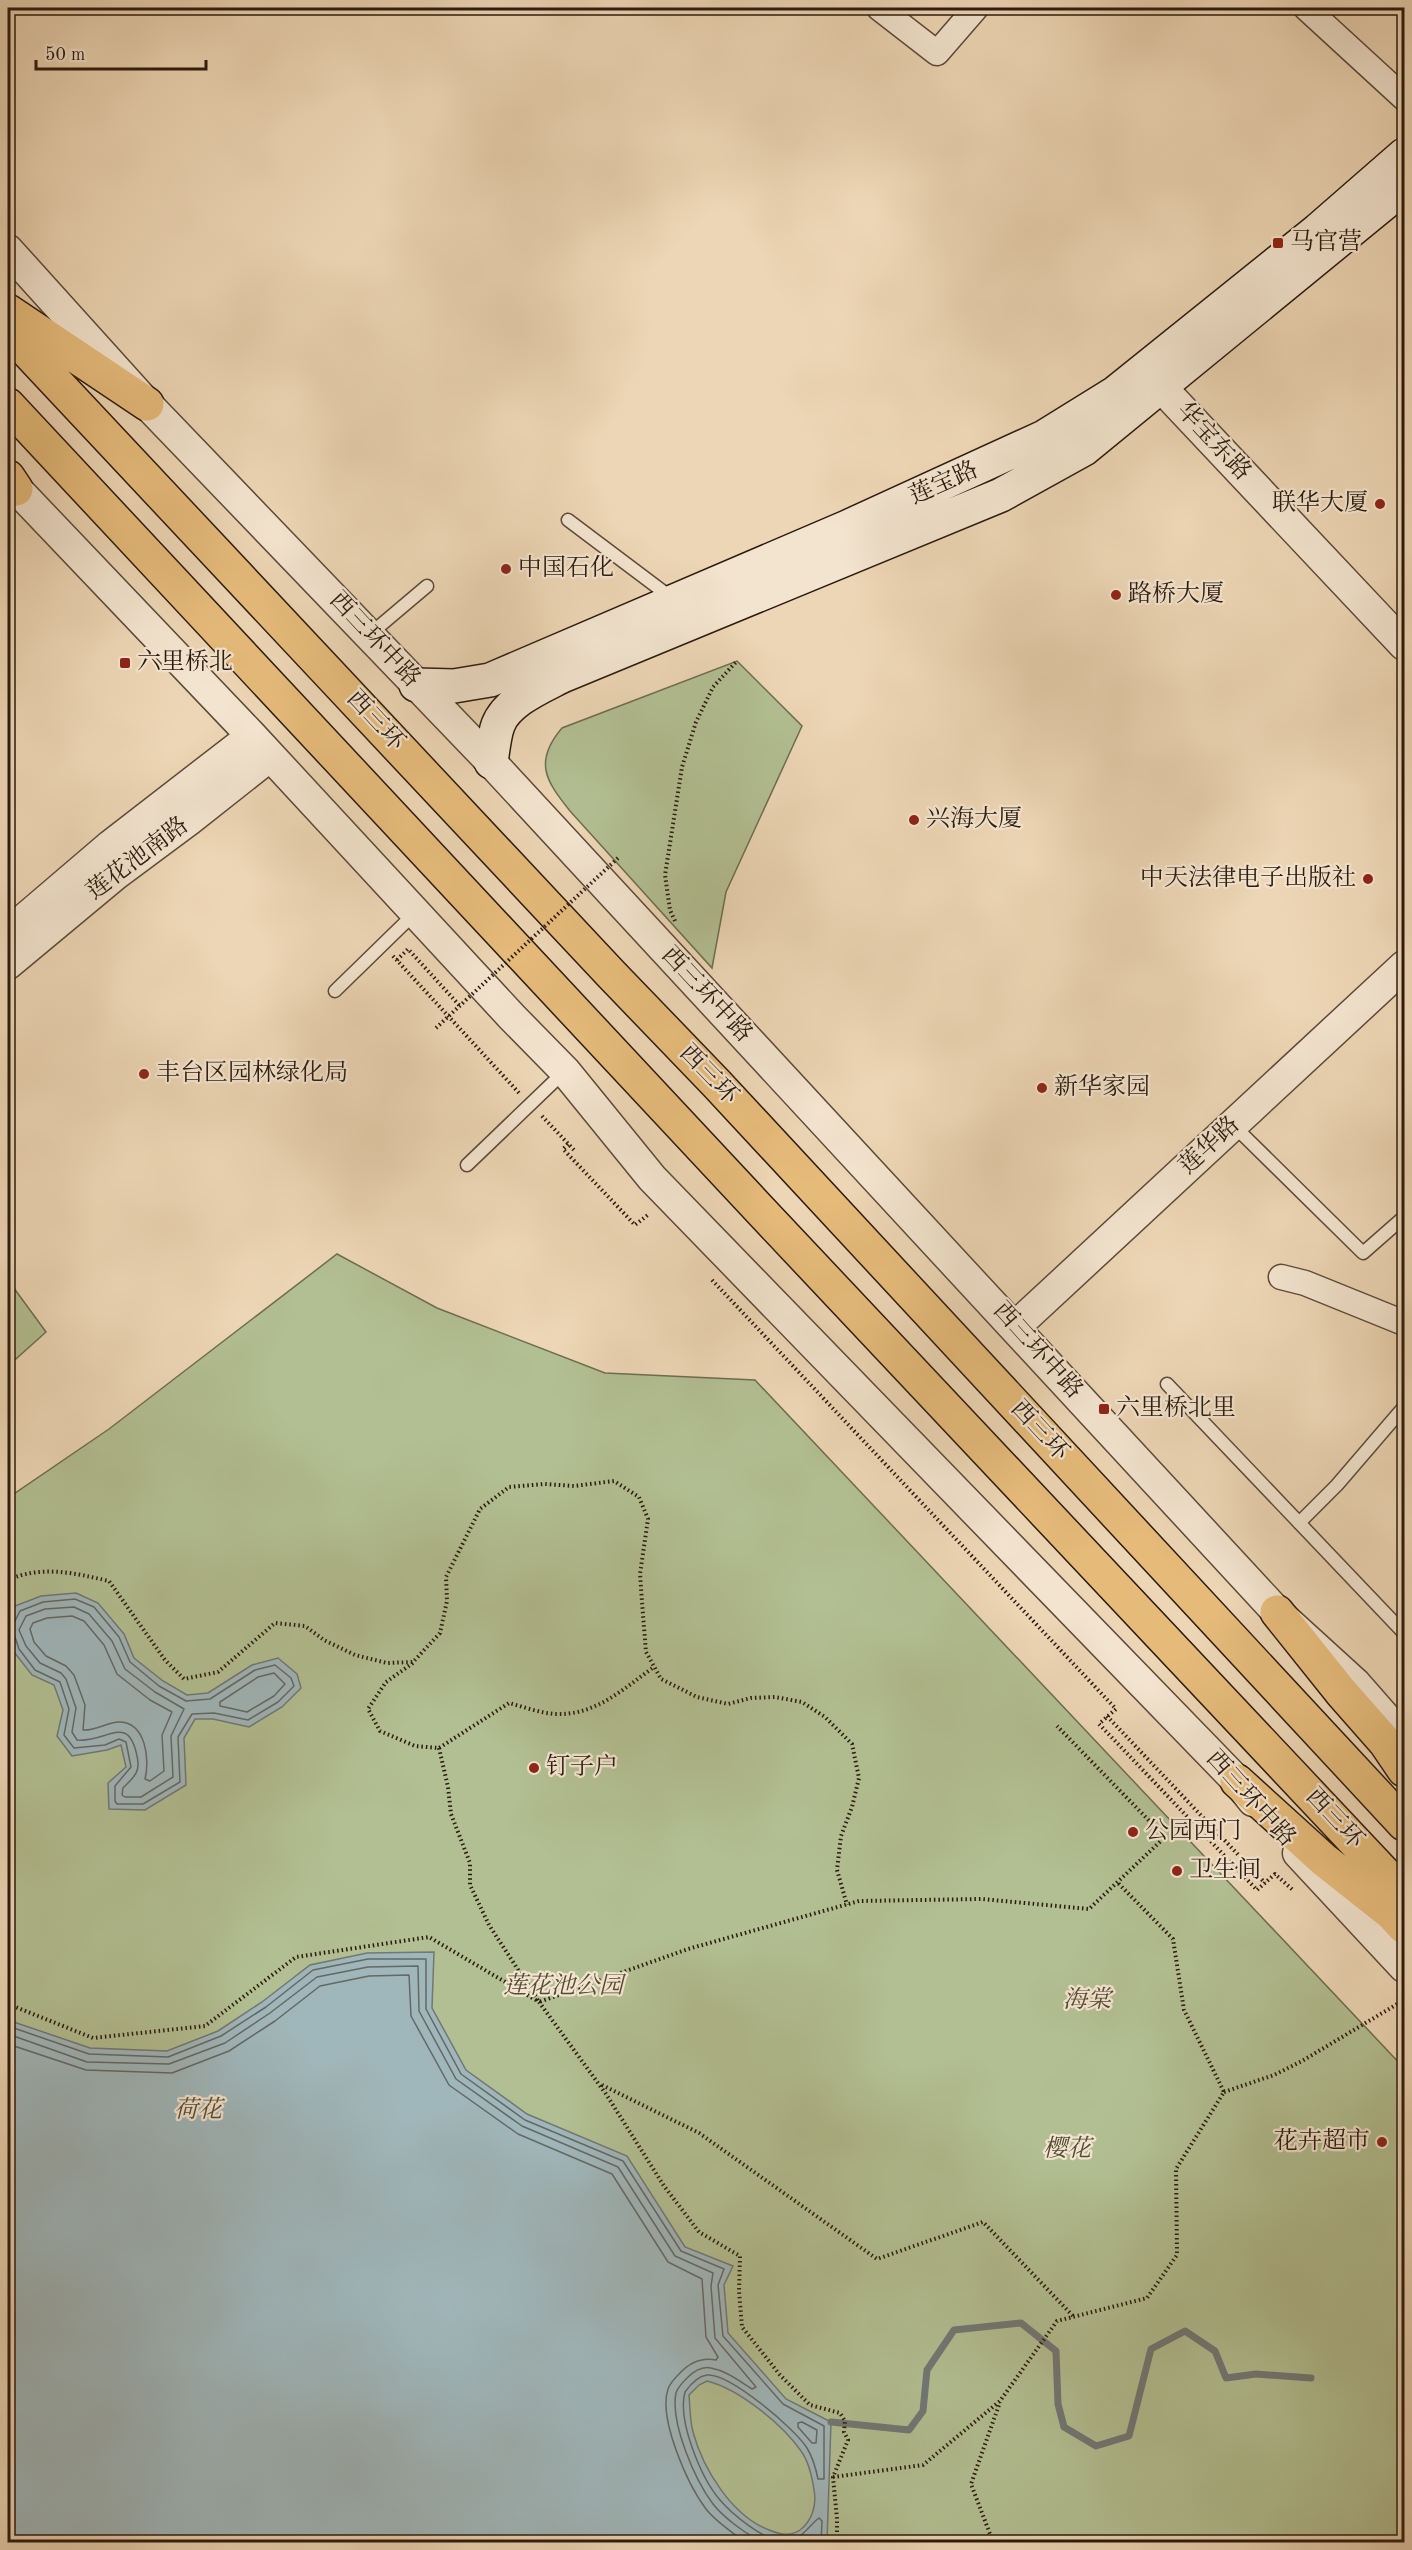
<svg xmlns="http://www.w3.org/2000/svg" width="1412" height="2550" font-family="'Old Standard TT','Noto Serif SC',serif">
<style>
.green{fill:#b2bf92;stroke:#6e6d50;stroke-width:1.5}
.water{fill:#9fb6ba;stroke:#717876;stroke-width:1.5;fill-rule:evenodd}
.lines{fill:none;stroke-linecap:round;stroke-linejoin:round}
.shore{stroke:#656864;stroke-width:1.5}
.stream{stroke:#717876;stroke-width:7}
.service-casing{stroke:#5c4a38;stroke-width:15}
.minor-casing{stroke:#5c4a38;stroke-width:27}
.tertiary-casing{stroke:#5c4a38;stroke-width:33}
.secondary-casing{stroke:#2b1b0f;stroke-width:36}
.trunk-casing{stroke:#2b1b0f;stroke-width:36}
.path{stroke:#2b1b0f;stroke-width:4;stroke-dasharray:1.5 3;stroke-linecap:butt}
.service{stroke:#f3e4cf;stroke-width:12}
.minor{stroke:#f3e4cf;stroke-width:24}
.tertiary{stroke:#f3e4cf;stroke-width:30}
.secondary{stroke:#f3e4cf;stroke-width:33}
.trunk{stroke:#e6bb7a;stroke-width:33}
.path-bridge{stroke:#2b1b0f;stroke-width:4;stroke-dasharray:1.5 3;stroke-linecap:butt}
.poi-dot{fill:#8f2418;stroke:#f3e4cf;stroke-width:2}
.labels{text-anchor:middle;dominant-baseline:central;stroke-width:4.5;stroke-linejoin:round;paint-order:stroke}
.poi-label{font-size:24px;fill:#2b1b0f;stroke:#f3e4cf;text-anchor:start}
.street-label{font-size:24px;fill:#2b1b0f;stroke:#f3e4cf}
.park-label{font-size:24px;font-style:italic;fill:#544c36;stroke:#f3e4cf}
</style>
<rect width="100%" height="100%" fill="#edd6b5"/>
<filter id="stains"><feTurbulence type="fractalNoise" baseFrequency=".00333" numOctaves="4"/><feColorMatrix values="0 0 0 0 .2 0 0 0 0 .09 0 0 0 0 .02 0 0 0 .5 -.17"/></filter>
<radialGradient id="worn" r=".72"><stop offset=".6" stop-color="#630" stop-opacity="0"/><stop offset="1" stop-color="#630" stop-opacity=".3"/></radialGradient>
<!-- green -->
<path class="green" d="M737,661L802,726L726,892L712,968L570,811C546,781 533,762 562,728Z
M337,1254L437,1308L605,1373L755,1380L1404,2068V2542H8V1498L109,1429Z
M8,1280L46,1332L8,1366Z"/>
<!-- water -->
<path class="water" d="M76,1593L98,1603L124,1634L134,1658L163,1681L187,1695L208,1693L252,1665L278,1658L297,1674L301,1688L282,1707L249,1727L213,1719H195L184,1738L186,1785L145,1810L109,1809L108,1783L126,1767L121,1745L107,1750L72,1756L57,1736L63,1710L54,1685L32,1675L14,1652L8,1624L15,1606L41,1596Z
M434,1952L432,2008L466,2070L527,2114L627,2156L685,2247L733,2266L724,2285L728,2333L786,2399L831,2422L827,2542H8V2020L90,2048L167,2051L218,2031L262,2002L310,1965L367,1953ZM707,2381C739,2389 782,2424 801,2451C809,2462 812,2476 814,2490C817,2505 812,2521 800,2530C790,2537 779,2534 769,2530C732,2516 703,2469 693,2432C690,2421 690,2407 689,2395L699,2385Z"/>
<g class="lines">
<!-- shore -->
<path class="shore" d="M74,1607L89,1614L112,1641L125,1669L155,1692L184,1709L171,1736L173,1777L141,1797H125L122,1795L123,1788C134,1777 141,1772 137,1756C128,1712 107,1743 77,1740L72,1732L76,1708L66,1679L61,1673L40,1663L26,1646L19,1630L26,1616L45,1609Z
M72,1616L84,1621L104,1645L117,1674L150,1700L172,1712L162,1735L164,1771L150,1781L145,1779C150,1760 146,1722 119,1722C107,1722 96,1731 83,1730L85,1705L74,1675L66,1666L46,1656L34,1642L30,1629L33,1623L47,1618Z
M8,1624L15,1621L20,1611L43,1602L75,1599L94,1607L119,1637L130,1662L159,1686L186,1701L210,1699L255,1670L275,1665L291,1678L294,1686L278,1702L248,1720L214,1713L192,1714L178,1737L180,1782L143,1804H117L115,1801V1786L131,1767L126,1742L119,1739L105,1745L74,1748L64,1735L69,1709L60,1682L35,1670L19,1649L15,1637L8,1634
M274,1673L285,1684L274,1696L247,1712L220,1706V1702L258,1677Z
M8,2026L89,2054L168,2057L221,2036L266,2007L313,1970L368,1959H426V2009L461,2074L525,2120L623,2161L681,2251L724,2269L718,2285L723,2336L783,2404L824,2426V2479H818C816,2469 813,2458 807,2448C795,2429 730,2373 707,2375C697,2376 690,2385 685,2392C677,2420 701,2478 720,2500C732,2514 763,2540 782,2541C801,2542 807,2527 819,2518L822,2521L821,2542
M8,2034L87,2062L169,2064L225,2043L270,2013L317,1977L368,1967L418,1966L419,2011L456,2079L522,2126L618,2167L675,2256L713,2273L711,2286L715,2338L756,2387L752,2389C739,2381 727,2371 711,2368C702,2366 693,2372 687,2378C683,2382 678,2387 676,2393C670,2423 695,2480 713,2504C723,2517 749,2537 764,2542
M8,2044L86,2070L172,2073L229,2051L275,2021L320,1986L369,1976L409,1975L411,2016L449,2085L518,2134L612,2174L668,2262L702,2279L706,2337L718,2357L716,2360C701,2357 689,2363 679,2374C675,2378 670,2383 668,2389C658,2419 688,2485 706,2509C716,2522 732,2532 745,2542
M802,2422L817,2430L816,2443H812L798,2427V2423Z"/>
<!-- stream -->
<path class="stream" d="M831,2422L909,2430L923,2411L927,2370L954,2330L1021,2323L1056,2351L1058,2404L1064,2427L1096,2446L1129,2436L1151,2349L1185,2331L1215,2351L1226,2378L1256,2374L1311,2378"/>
<!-- service casing -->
<g class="service-casing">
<path id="service" d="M568,520L673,599
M369,635L427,586
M335,991L415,913
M1233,1125L1363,1253L1404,1217
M467,1165L565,1071
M1167,1384L1404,1633
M1299,1523L1337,1485L1404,1407"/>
</g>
<!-- minor casing -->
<g class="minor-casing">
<path id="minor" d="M879,8L937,53L976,8
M1306,8L1404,98
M1281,1277L1305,1283L1404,1323"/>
</g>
<!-- tertiary casing -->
<g class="tertiary-casing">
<path id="tertiary" d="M8,250L147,404L491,762L1277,1612L1356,1684L1404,1739
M1144,369L1404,645
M8,480L252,736L512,1017L565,1071L652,1178L1237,1781L1253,1801
M8,933L111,845L252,736
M8,964L115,875L189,820L270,756
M1015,1327L1404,966
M1298,1853L1404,1967"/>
</g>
<!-- secondary casing -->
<g class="secondary-casing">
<path id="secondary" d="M416,685L454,686L490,680L845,528L1044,437L1115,393L1318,230L1404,155
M491,762C493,750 494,736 498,725C507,701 541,687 562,676L1001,495L1084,449L1404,187"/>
</g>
<!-- trunk casing -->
<g class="trunk-casing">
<path id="trunk" d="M8,311L147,404
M8,331L612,975L716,1083L1404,1824
M8,405L761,1211L1404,1894
M8,477L16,489
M1277,1612L1341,1692L1385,1742L1404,1770
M1237,1781L1324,1860L1391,1913L1404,1927"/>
</g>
<!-- path -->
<path class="path" d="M675,921L670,910L665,875L682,767L696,722L713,687L737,661
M393,956L520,1094
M397,960L408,949L460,1006
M542,1116L574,1150
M568,1144L563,1149L635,1225L649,1214
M712,1280L1116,1709L1099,1724L1257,1890L1275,1874L1293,1890
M8,1580C42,1565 74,1573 109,1581L165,1660L184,1679L218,1672L275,1623L305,1626L324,1640L355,1655L387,1663L413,1662L440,1633L447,1601L446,1577L480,1509L509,1487L545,1484L574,1486L614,1481L639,1497L648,1519L640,1574L643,1615L646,1652L661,1679L697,1697L728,1704L751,1698L775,1697L802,1702L825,1717L852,1744L859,1778L852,1807L841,1836L837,1870L847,1905
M413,1663L386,1682L368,1709L380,1731L415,1746L439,1748L509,1703C524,1707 540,1713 555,1714C595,1716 623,1689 654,1667
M1107,1716L1265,1883
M439,1748L448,1787L451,1814L470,1863V1885L489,1925L539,2002L688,1949L859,1901L982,1899L1089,1909L1165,1837L1057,1726
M8,2004L93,2038L205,2026L296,1957L429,1937L539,2002L606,2094L664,2186L699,2232L740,2256L739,2291L742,2327L780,2375L810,2405L840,2413L845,2421L844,2432L848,2440L833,2477L837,2519V2542
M602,2085L699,2133L877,2259L983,2222L1073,2316
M1224,2092L1274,2075L1302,2061L1404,2000
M833,2477L923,2465L1000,2401L1057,2321L1147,2298L1177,2255L1176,2169L1224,2092L1184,2010L1173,1939L1117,1882
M993,2542L971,2484L1000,2402"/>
<!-- service -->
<use href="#service" class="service"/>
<!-- minor -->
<use href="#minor" class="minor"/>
<!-- tertiary -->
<use href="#tertiary" class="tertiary"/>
<!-- secondary -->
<use href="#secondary" class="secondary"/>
<!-- trunk -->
<use href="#trunk" class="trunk"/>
<!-- path-bridge -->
<path class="path-bridge" d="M436,1028L618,858"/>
</g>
<!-- markers -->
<g class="poi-dot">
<rect x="1272" y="237" width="12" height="12" rx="3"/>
<circle cx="1380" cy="504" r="6"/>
<circle cx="506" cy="569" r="6"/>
<circle cx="1116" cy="595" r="6"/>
<rect x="119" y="657" width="12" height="12" rx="3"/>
<circle cx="914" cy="820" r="6"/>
<circle cx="1368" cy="879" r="6"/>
<circle cx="144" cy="1074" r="6"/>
<circle cx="1042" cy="1088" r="6"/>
<rect x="1098" y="1403" width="12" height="12" rx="3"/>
<circle cx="534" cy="1768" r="6"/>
<circle cx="1133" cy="1832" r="6"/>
<circle cx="1177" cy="1871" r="6"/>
<circle cx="1382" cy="2142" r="6"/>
</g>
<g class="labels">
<!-- poi labels -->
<g class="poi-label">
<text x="1290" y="243">马官营</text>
<text x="1368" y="504" text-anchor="end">联华大厦</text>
<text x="518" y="569">中国石化</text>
<text x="1128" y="595">路桥大厦</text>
<text x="137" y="663">六里桥北</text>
<text x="926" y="820">兴海大厦</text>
<text x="1356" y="879" text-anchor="end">中天法律电子出版社</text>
<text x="156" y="1074">丰台区园林绿化局</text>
<text x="1054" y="1088">新华家园</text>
<text x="1116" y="1409">六里桥北里</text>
<text x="546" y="1768">钉子户</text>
<text x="1145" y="1832">公园西门</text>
<text x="1189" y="1871">卫生间</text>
<text x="1370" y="2142" text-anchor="end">花卉超市</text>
</g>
<!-- street labels -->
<g class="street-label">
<text transform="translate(1213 442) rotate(47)">华宝东路</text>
<text transform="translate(944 484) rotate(-24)">莲宝路</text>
<text transform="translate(374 640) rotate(47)">西三环中路</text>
<text transform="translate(375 721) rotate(47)">西三环</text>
<text transform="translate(138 859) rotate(-37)">莲花池南路</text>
<text transform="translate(706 995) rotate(47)">西三环中路</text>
<text transform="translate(708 1075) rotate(46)">西三环</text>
<text transform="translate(1210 1146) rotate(-43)">莲华路</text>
<text transform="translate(1037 1351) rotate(48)">西三环中路</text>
<text transform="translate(1039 1431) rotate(47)">西三环</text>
<text transform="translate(1250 1799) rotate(48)">西三环中路</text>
<text transform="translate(1334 1819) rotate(47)">西三环</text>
</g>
<!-- park labels -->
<g class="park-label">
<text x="563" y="1987">莲花池公园</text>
<text x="1087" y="2001">海棠</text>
<text x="198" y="2111">荷花</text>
<text x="1067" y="2150">樱花</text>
</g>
</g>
<!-- margin -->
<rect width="1412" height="2550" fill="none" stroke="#edd6b5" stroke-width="30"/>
<rect x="9" y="9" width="1394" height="2532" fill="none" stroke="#2b1b0f" stroke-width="3"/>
<rect x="15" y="15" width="1382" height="2520" fill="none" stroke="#2b1b0f" stroke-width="1.5"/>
<!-- scale -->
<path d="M36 60v9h170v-9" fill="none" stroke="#2b1b0f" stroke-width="3"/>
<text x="45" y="60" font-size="18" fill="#2b1b0f" stroke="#f3e4cf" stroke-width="4.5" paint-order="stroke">50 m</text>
<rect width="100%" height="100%" filter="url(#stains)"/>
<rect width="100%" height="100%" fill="url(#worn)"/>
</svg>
